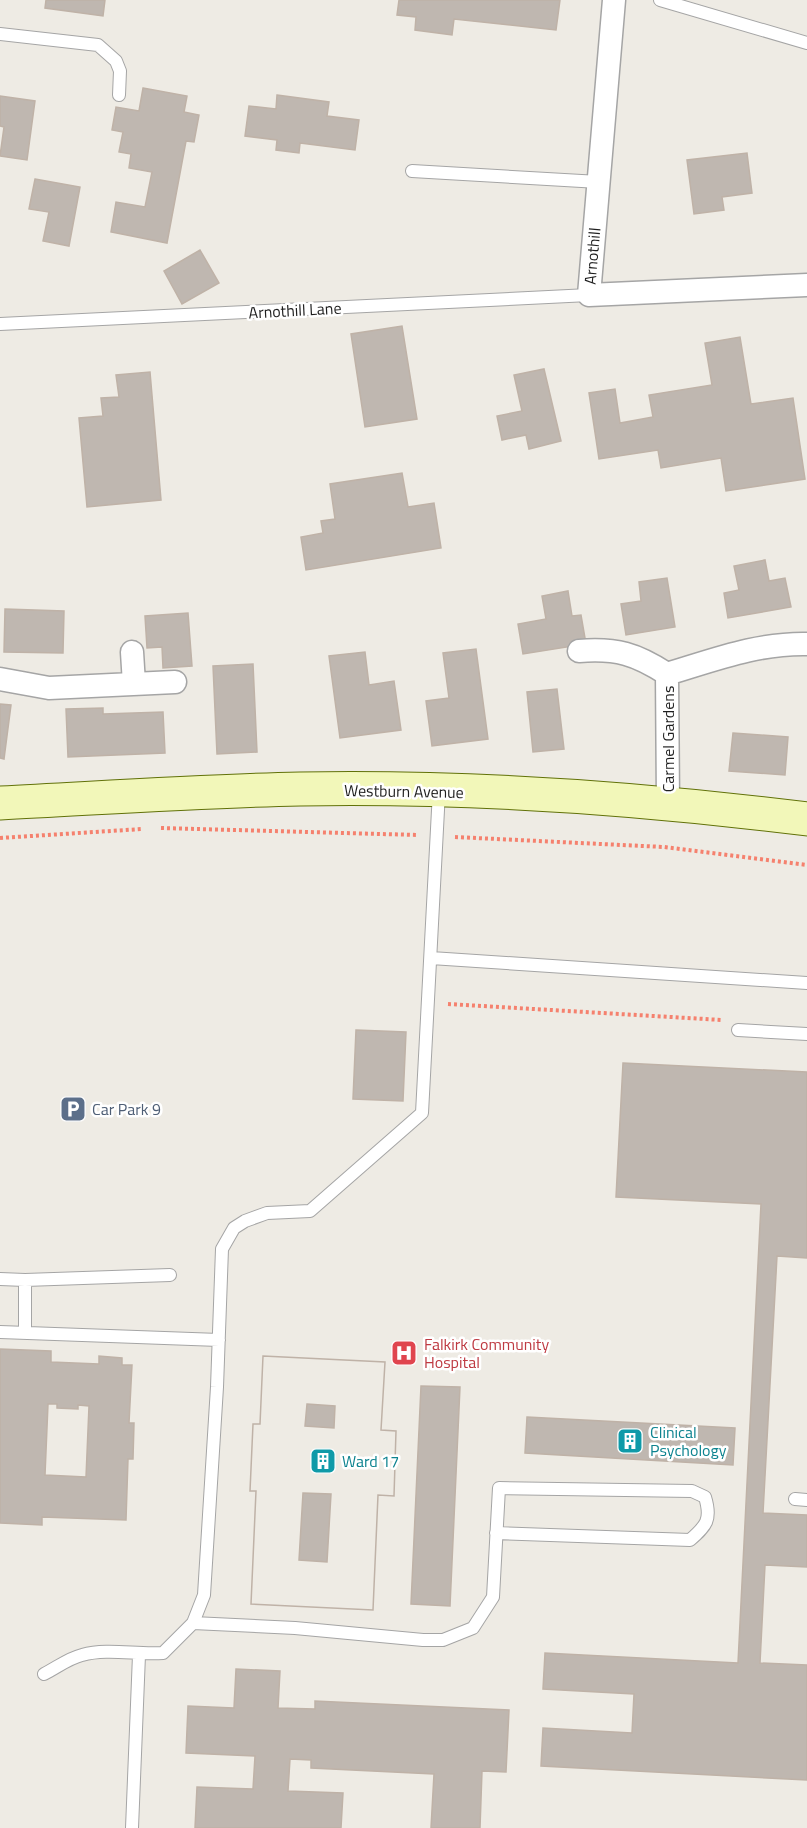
<svg xmlns="http://www.w3.org/2000/svg" width="807" height="1828" font-family="'Titillium Web',sans-serif">
<style>
.building{fill:#bfb7b0;stroke:#bfb2a7;stroke-width:1.5;fill-rule:evenodd}
.lines{fill:none;stroke-linecap:round;stroke-linejoin:round}
.lane-casing{stroke:#a5a5a5;stroke-width:14}
.street-casing{stroke:#a5a5a5;stroke-width:25}
.secondary-casing{stroke:#617108;stroke-width:35}
.path{stroke:#f5816e;stroke-width:4;stroke-dasharray:3 3;stroke-linecap:butt}
.lane{stroke:#fff;stroke-width:12}
.street{stroke:#fff;stroke-width:22}
.secondary{stroke:#f2f7b9;stroke-width:33}
.labels{text-anchor:middle;dominant-baseline:central;stroke-width:5;stroke-linejoin:round;paint-order:stroke}
.street-label{font-size:16px;fill:#1e1e1e;stroke:#fff}
.service-label{font-size:16px;fill:#4e5e75;stroke:#fff;text-anchor:start}
.health-label{font-size:16px;fill:#be3a42;stroke:#fff;text-anchor:start}
.culture-label{font-size:16px;fill:#0d838f;stroke:#fff;text-anchor:start}
</style>
<rect width="100%" height="100%" fill="#eeebe4"/>
<!-- building -->
<path class="building" d="M46,0H105L103,16L45,8Z
M399,0H560L556,30L454,19L452,35L415,30L416,17L397,15Z
M143,88L187,96L184,112L199,115L194,142L186,141L167,243L111,232L116,202L145,207L152,172L129,168L131,154L119,152L123,132L112,130L116,107L139,111Z
M277,95L329,102L327,116L359,120L355,150L300,143L299,153L276,150L277,140L245,136L249,106L276,109Z
M0,96L35,101L27,160L0,156L4,127L0,126Z
M747,153L752,193L722,197L724,210L694,214L687,160Z
M35,179L80,187L69,246L43,241L49,212L29,209Z
M200,250L219,283L182,304L164,271Z
M402,326L417,419L365,427L351,334Z
M740,337L751,404L793,398L805,479L726,491L721,458L661,468L658,450L599,459L589,393L615,389L620,423L653,417L649,395L712,385L705,343Z
M544,369L561,441L529,449L526,435L502,440L497,416L522,411L514,375Z
M150,372L161,500L87,507L79,418L103,416L101,398L119,397L116,375Z
M402,473L408,507L434,503L441,548L306,570L301,537L323,533L321,521L335,519L330,484Z
M765,560L769,581L785,578L791,607L728,618L724,593L739,590L734,566Z
M667,578L675,627L626,635L621,604L641,601L639,582Z
M568,591L572,616L581,615L586,644L523,654L518,624L546,619L542,596Z
M5,609L64,611L63,653L4,652Z
M188,613L192,666L163,668L162,647L147,648L145,616Z
M476,649L488,739L432,746L426,701L449,698L443,653Z
M365,652L369,685L394,681L401,730L340,738L329,656Z
M253,664L257,752L217,754L213,666Z
M557,689L564,749L533,752L527,692Z
M0,704L11,705L4,759L0,758Z
M103,708V714L163,712L165,753L68,757L66,709Z
M733,733L788,737L785,775L729,771Z
M356,1030L406,1032L403,1101L353,1099Z
M623,1063L807,1072V1258L777,1256L763,1513L807,1515V1567L765,1565L760,1663L807,1665V1780L541,1766L543,1728L632,1733L634,1694L543,1689L545,1653L738,1663L761,1204L616,1197Z
M0,1349L51,1351V1362L99,1364V1356L122,1358V1365H132L129,1423H134L133,1459H128L126,1520L42,1517V1525L0,1523ZM48,1404H57V1408L78,1409V1405L89,1406L86,1477L45,1475Z
M263,1356L385,1362L381,1430L396,1431L394,1496L378,1495L373,1610L251,1604L256,1491H250L253,1424H260ZM307,1404L335,1406L334,1428L305,1426ZM303,1493L331,1494L327,1562L299,1560Z
M263,1356L385,1362L381,1430L396,1431L394,1496L378,1495L373,1610L251,1604L256,1491H250L253,1424H260Z
M421,1386L460,1387L450,1606L411,1604Z
M527,1417L735,1428L733,1465L525,1453Z
M236,1669L280,1671L278,1708L315,1709V1701L509,1710L506,1772L482,1771L480,1828H431L434,1774L311,1768V1760L290,1759L288,1791L343,1793L341,1828H195L197,1787L253,1789L255,1756L186,1753L188,1706L234,1708Z"/>
<g class="lines">
<!-- lane casing -->
<g class="lane-casing">
<path id="lane" d="M660,0L807,43
M0,34L98,45L116,61L120,71L119,95
M412,171L599,182
M0,324L589,295
M431,958L807,983
M738,1030L807,1034
M0,1279L25,1280L170,1275
M25,1280V1333
M0,1332L219,1340
M795,1499L807,1500
M193,1623L295,1628L423,1640H443L473,1628L493,1597L499,1488L692,1491L705,1497C712,1520 706,1526 690,1540L496,1533
M44,1674C56,1668 69,1658 82,1655C108,1648 136,1655 163,1653L193,1623L204,1595L217,1387L222,1249L234,1228L245,1221L267,1213L310,1211L422,1113L439,791
M132,1828L139,1655"/>
</g>
<!-- street casing -->
<g class="street-casing">
<path id="street" d="M614,0L589,295L807,285
M579,651C617,648 636,654 667,674L668,804
M132,652L134,684
M667,674C714,660 757,643 807,644
M0,679L49,688L175,682"/>
</g>
<!-- secondary casing -->
<g class="secondary-casing">
<path id="secondary" d="M0,803C100,798 200,791 300,789C469,786 639,798 807,819"/>
</g>
<!-- path -->
<path class="path" d="M161,828L418,835
M455,837L664,847L807,865
M0,838L142,829
M448,1004L722,1020"/>
<!-- lane -->
<use href="#lane" class="lane"/>
<!-- street -->
<use href="#street" class="street"/>
<!-- secondary -->
<use href="#secondary" class="secondary"/>
</g>
<!-- icons -->
<defs>
<g id="parking-square" transform="scale(1.35)"><rect x="-9" y="-9" width="18" height="18" rx="4" fill="#5c6f8a" stroke="#fff"/><path d="M-3.5-5.5H1a3.5 3.5 0 0 1 0 7H-1V5.5H-3.5ZM-1-3.4V-.6H.8a1.4 1.4 0 0 0 0-2.8Z" fill="#fff"/></g>
<g id="hospital-square" transform="scale(1.35)"><rect x="-9" y="-9" width="18" height="18" rx="4" fill="#e0444e" stroke="#fff"/><path d="M-5-5h3v3.5h4V-5h3V5h-3V1.5h-4V5h-3Z" fill="#fff"/></g>
<g id="building-square" transform="scale(1.35)"><rect x="-9" y="-9" width="18" height="18" rx="4" fill="#0f9aa8" stroke="#fff"/><path d="M-4-6H4V6H1V3H-1V6H-4ZM-2.5-4.3h1.7v1.8h-1.7ZM.8-4.3h1.7v1.8H.8ZM-2.5-1h1.7V.8h-1.7ZM.8-1h1.7V.8H.8Z" fill="#fff"/></g>
</defs>
<g fill-rule="evenodd">
<use href="#parking-square" x="73" y="1109"/>
<use href="#hospital-square" x="404" y="1353"/>
<use href="#building-square" x="630" y="1441"/>
<use href="#building-square" x="323" y="1461"/>
</g>
<g class="labels">
<!-- street labels -->
<g class="street-label">
<text transform="translate(592 256) rotate(-85)">Arnothill</text>
<text transform="translate(295 310) rotate(-3)">Arnothill Lane</text>
<text transform="translate(668 739) rotate(-90)">Carmel Gardens</text>
<text transform="translate(404 791) rotate(1)">Westburn Avenue</text>
</g>
<!-- service labels -->
<g class="service-label">
<text x="92" y="1109">Car Park 9</text>
</g>
<!-- health labels -->
<g class="health-label">
<text x="424" y="1344">Falkirk Community<tspan x="424" dy="18">Hospital</tspan></text>
</g>
<!-- culture labels -->
<g class="culture-label">
<text x="650" y="1432">Clinical<tspan x="650" dy="18">Psychology</tspan></text>
<text x="342" y="1461">Ward 17</text>
</g>
</g>
</svg>
